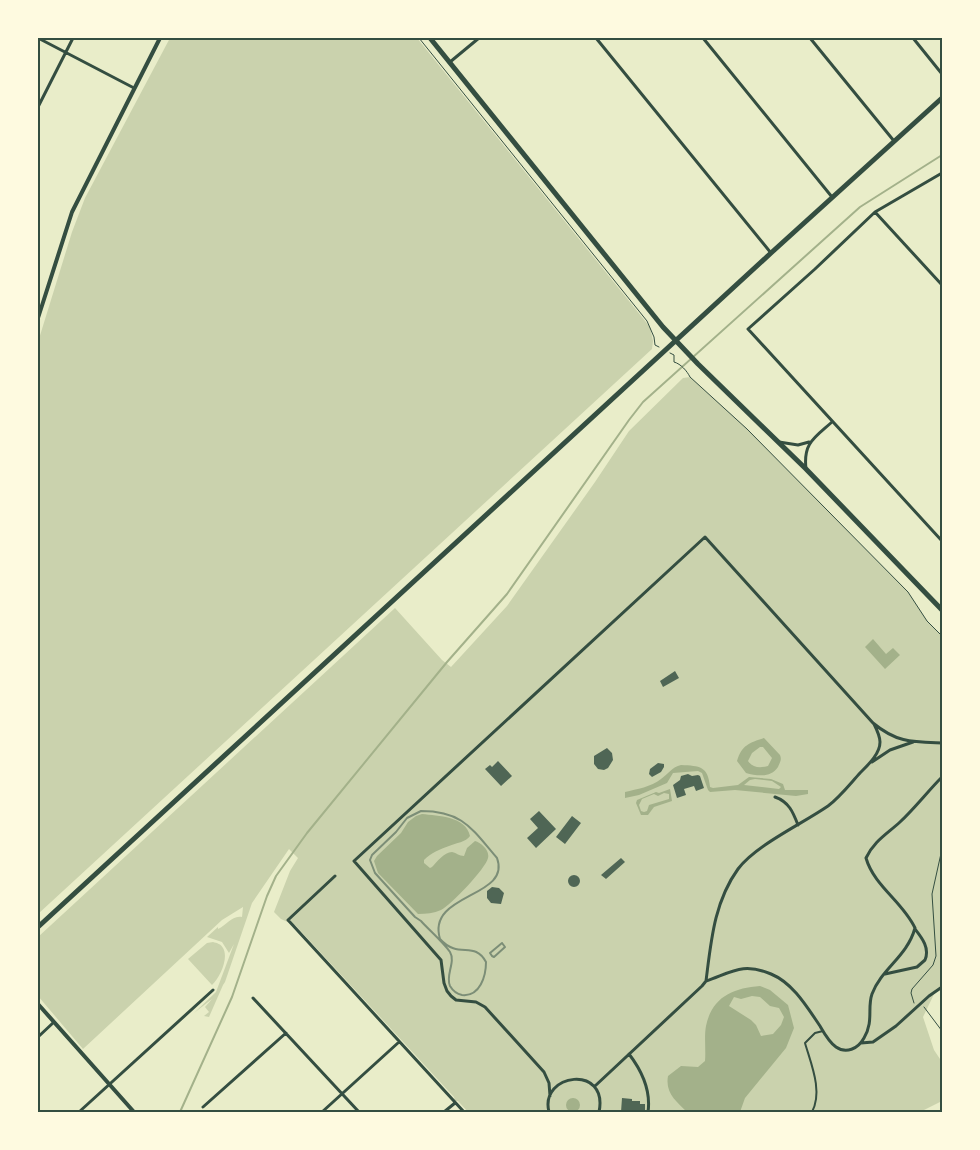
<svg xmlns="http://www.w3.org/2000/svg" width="980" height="1150" font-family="Manrope,sans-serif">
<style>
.green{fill:#cad2ad}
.water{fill:#a3b18a;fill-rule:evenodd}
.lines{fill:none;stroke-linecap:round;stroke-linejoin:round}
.stream{stroke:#a3b18a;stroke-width:2}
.building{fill:#4f6655}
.path{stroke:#344e41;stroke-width:1}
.service{stroke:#344e41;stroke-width:2}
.minor{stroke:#344e41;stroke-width:3}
.tertiary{stroke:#344e41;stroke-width:4}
.primary{stroke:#344e41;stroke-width:5}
.rail{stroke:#7c8e77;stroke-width:2}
.neatline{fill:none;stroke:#344e41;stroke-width:2}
</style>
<rect width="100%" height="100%" fill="#e9edc9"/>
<!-- green -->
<path class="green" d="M170,38H417L650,327L653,341L652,349L38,914V342L72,232L85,198Z
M690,377L747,429L908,592L927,621L942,636V987L936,990L923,1017L934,1050L942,1062V1101L920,1112H468L458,1101H455L454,1097L296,926L281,919L274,912L290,871L298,858L289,849L252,903L225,982L223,985L209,1017L204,1016L209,1012L205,1007L212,999L194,1013L216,992L234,944L229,953L222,942L207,937L218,927V929C227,925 232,915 242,917L243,907L222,920L83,1049L38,996V937L395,608L442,660L451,667L507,606L595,482L629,431L683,378Z
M213,942C217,943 221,944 223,948C229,958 220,978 212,985L188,959L207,943Z"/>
<!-- water -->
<path class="water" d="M873,639L886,654L893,648L900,655L885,669L865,647Z
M764,738L780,755C782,760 780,762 778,767C771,778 757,776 746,773L737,761C742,745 749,743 764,738ZM760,747H763L772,758L768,766C760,768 753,768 748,761L752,753Z
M681,765C700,766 708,766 710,787L713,788L738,785L749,777L771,779L783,784L785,790H808V794L796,796L735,790L710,792L708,790L702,773L698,771L673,773L667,783L639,795L625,798V792C637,789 651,787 661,779C668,774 672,767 681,765ZM755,779L772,781L781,787L779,789L744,785L750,780Z
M670,789L672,801L654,807L648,815H641L636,803L637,800L656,792L659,793ZM664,793L669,794V799L649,805L647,811L644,812L641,811L639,805L642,799L654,794L658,796Z
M422,814C438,816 466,816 470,836C466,842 456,843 449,846C440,849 431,853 424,860V863L430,868L432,867C437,862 444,852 452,852C457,853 459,856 464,856L467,848L475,841C481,843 490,850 488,858C486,868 451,905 441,910C434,913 426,914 418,914L378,873L374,861L377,856L401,833L408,822L416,816Z
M760,986L770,990L788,1005L794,1028L786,1048L745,1098L740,1112H687C676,1101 665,1093 668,1076L681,1066L698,1067L705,1061C706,1050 704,1037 706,1026C712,997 733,988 760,986ZM752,996L760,997L770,1006L779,1008L784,1017L781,1025L773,1034L761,1036L756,1025L751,1020L729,1006L734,997L741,999Z
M566 1105a7 7 0 1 1 14 0a7 7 0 1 1-14 0Z"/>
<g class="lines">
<!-- stream -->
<path class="stream" d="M180,1112L232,997L267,896L276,876L307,833L447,662L507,594L629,420L643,402L860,207L942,155"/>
</g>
<!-- building -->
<path class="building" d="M675,671L679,678L663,687L660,681Z
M607,748L612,753L613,760L608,768L604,770L598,769L594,764V756Z
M498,761L512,776L501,786L485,769L490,765L492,767Z
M658,763L664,764V767L661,772L652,777L649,774L650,769Z
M688,774L692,776L698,775L700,776L704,788L696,791L694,786L684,789L686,795L677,798L673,785L680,780L681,776Z
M539,811L556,829L536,848L527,838L538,828L530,819Z
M572,816L581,823L565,844L556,837Z
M621,858L625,862L606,879L601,875Z
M568 881a6 6 0 1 1 12 0a6 6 0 1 1-12 0Z
M492,887L499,888L504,893L501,904L491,903L487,898V891Z
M622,1098L632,1099V1101H640V1104H645V1112H621Z"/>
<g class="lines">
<!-- path -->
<path class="path" d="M419,38L647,321L654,337L655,345L659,347
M670,353L674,355V362C681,364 687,371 690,377L747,429L908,592L927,621L942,636
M914,1003L911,993L912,989L933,965L936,956L932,894L942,849
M924,1007L942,1031"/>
<!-- service -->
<path class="service" d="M812,1112C823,1091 811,1064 805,1043L815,1033L823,1031"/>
<!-- minor -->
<path class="minor" d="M38,38L134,88
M596,38L771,253
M703,38L832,197
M810,38L894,141
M913,38L942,74
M450,62L479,38
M38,107L73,38
M942,173L875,212L815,269L748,329L942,541
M875,212L942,285
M779,442L798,445L809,442
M806,469C803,443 814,438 832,422
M872,762L890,750L913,742
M775,797C789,802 793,812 798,825
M335,876L288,920L464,1112
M885,974L917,967L925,960C930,948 922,938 915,929
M706,981C732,972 743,962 771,974C793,983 807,1007 820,1026C824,1033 829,1042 836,1047C846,1054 858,1049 864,1038C874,1021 867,1008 872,994C882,968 907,957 915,928C903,902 874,886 866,858C874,841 887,834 900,822C915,808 928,791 942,777
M253,998L359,1112
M38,1037L54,1022
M861,1043L873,1042L896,1026L929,996L942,987
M629,1054C642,1071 651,1091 648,1112
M595,1086L702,986L706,981C711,942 714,902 738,869C756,845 802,824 828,806C840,797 850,784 860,773C868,765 880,754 880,742C880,736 877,730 874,724
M550,1096L549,1083L544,1072L485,1007L476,1002L456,1000L451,996L447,991L444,983L441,960L354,861L705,537L873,723C897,743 913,742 942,743
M203,1107L286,1033
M79,1112L213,990
M322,1112L399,1042
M444,1112L455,1103
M549,1112C539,1073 609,1064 599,1112"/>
<!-- tertiary -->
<path class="tertiary" d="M38,318L72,212L160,38
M38,1004L134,1112"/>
<!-- primary -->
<path class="primary" d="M430,38L663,327L698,364L806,469L942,610
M38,927L771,253L942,98"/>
<!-- rail -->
<path class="rail" d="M421,811C463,811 472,829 497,858C512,898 426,893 440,939C459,960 474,940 486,962C486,976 480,997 462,995C457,994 453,991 450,986C445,976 456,962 450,952C443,942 429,930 421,921L415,917L375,873L370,860L372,855L396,832L407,818Z
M502,943L505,947L494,957L492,956L490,953Z"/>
</g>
<!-- border -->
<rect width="980" height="1150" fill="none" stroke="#fefae0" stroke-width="78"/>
<rect x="39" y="39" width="902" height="1072" class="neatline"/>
</svg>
